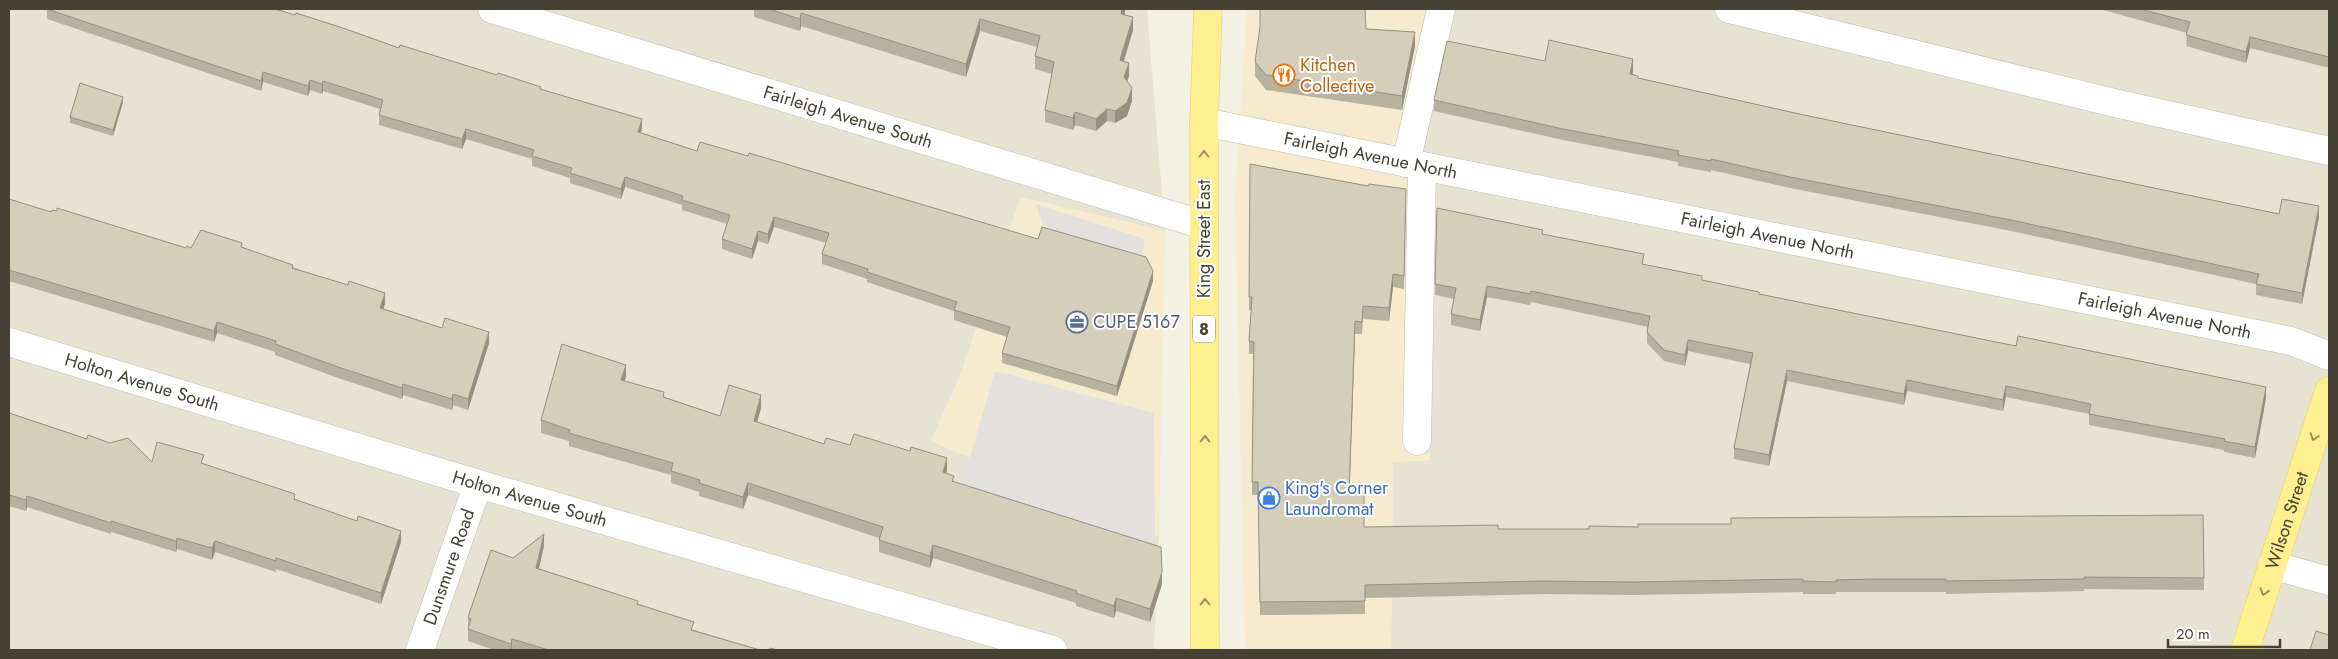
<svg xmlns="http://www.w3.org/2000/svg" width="2338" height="659" font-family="Jost,sans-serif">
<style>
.residential{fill:#e7e3d2}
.commercial{fill:#f6ebce}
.parking{fill:#e3e1dd}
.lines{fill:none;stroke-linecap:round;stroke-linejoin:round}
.minor-casing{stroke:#c1bca9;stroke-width:29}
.major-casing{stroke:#e7d15e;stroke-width:29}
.minor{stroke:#fff;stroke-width:28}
.major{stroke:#ffef91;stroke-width:28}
.wall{fill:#b7b19f}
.shaded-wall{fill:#959082}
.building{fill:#d5ceb9;stroke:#959082}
.oneway{stroke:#998f5e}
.labels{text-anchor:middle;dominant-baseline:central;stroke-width:4;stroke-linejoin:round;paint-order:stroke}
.shield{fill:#fff;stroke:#7d7a71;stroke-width:1}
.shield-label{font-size:16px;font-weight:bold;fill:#454134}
.food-label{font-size:18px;fill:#c56008;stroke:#fff;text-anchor:start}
.street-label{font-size:18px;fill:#454134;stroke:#fff}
.service-label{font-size:18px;fill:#4e5e75;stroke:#fff;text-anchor:start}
.shop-label{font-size:18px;fill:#366cbe;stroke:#fff;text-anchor:start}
</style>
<rect width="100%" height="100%" fill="#f3f0e4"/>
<!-- residential -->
<path class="residential" d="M9,9H1140L1147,10L1165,231L1021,197L960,376L931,441L1159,536L1154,650H9Z
M1430,9H2329V650H1391L1393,462L1430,460L1410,193Z"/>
<!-- commercial -->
<path class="commercial" d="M1247,9H1430L1410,193L1428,198L1430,460L1393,462L1391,650H1245L1235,196Z
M1021,197L1165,231L1159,536L931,441L960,376Z"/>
<!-- parking -->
<path class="parking" d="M1036,204L1145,239L1142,258L1044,228Z
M995,371L1154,413L1155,549L962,485Z"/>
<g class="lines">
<!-- minor casing -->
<g class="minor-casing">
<g id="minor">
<path id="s1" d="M492,9L1204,225"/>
<path d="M1729,9L2119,104L2329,151"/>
<path id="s2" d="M1204,122L2291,341L2329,356"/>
<path d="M1406,163L1441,9"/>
<path id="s3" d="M9,342L478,484L1053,650"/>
<path d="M1417,441L1422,167"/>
<path d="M2272,565L2329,581"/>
<path id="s4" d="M420,650L478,484"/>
</g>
</g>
<!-- major casing -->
<g class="major-casing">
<g id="major">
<path d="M1205,650L1204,122L1208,9"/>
<path id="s5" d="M2245,650L2329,391"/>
</g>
</g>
<!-- minor -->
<use href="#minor" class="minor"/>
<!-- major -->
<use href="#major" class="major"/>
</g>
<!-- wall -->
<path class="wall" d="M47,9L399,48L541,89L642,129L641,133L697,151L1153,281L1117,396L1002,363V353L1007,337L954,320V311L867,282V279L822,264V254L826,243L774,227L768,244L758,241L752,259L722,249V239L727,224L682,210V205L625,187L621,199L570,183V178L532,166V159L466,139L462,149L379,125V115L380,109L323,91L322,94L310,90L308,96L263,82L261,91L47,19Z
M754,9H1125L1124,15L1133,30L1124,61L1129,76L1127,81L1132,101L1127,116L1115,123L1107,121L1096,131L1075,125L1073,130L1045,122V110L1052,74L1035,69V56L1037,47L980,31L966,77L801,26L800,31L754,17Z
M2099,9H2329V68L2250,48L2246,63L2186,46L2187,33Z
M1260,28L1366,29L1415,46L1402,110L1266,90L1255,76V62Z
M1545,61L1633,70V74L1638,78L1804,115L2279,214L2319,217L2302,304L2256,295V284L2011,231L1790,188L1711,170V172L1678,166V162L1563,140L1434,111V100Z
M123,102L113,136L70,123V117Z
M1250,164L1368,186L1406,189L1404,289L1393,287L1389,321L1363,319L1362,334H1355L1349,494L1364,527L1498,529H1589L1638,527L1731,524L2203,515L2204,590L2084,589V591L1946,594V592H1836V594H1803V592L1633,595L1543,594L1365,598V614L1260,615L1258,495H1252L1253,354H1249V341L1251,310H1249Z
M9,199L51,212L186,248L242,247L385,304L383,309L489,343L468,410L453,405L452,410L403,395L402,399L338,378L275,355V352L217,333L214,342L9,281Z
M1437,208L1543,234L1644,265L1702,280L1759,294L2266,398L2255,458L2224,452V450L2089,425V414L2006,397L2003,411L1907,391L1904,405L1787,381L1769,466L1734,459V448L1750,364L1688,351L1685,366L1664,361L1647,343V332L1648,327L1531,302L1530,305L1487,297L1480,331L1451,325V314L1454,299L1435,295Z
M626,377L625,381L664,397L720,416L761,408L757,422L792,434L824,444L850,445L947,470L946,473L954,482L1162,584L1150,622L1116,611L1114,618L1076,606V603L933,558L930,568L879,552V538L748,495L743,509L699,496V492L671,483V475L569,446V441L541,433V420Z
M9,413L87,439L152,462L204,464L295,499L401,542L381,604L276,569V572L215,552L212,560L177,549L176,552L111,532V534L27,507L26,511L9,506Z
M544,546L539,569L638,604L694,630L760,650H494L468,641V617L513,558Z"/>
<!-- shaded-wall -->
<path class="shaded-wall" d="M1122,9H1125V13L1121,26V14Z
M801,13V26L800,31V19Z
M1133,17V30L1120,73V60Z
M980,19V31L966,77V64Z
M1415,32V46L1402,110V96Z
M2250,37V48L2246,63V52Z
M1633,59V70L1630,85V74Z
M1129,63V76L1124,90V77Z
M263,72V82L261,91V81Z
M310,80V90L308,96V86Z
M323,81V91L322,94V84Z
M1132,88V101L1127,116L1115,123V111Z
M123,97V102L113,136V130Z
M1107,109V121L1096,131V119Z
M1075,112V125L1073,130V118Z
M642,119V129L638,142V132Z
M466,129V139L462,149V139Z
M625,177V187L621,199V189Z
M2319,206V217L2302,304V293Z
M774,217V227L768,244V234Z
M758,231V241L752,259V249Z
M1153,271V281L1117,396V386Z
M1393,274V287L1389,321V308Z
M1487,286V297L1480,331V320Z
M385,293V304L380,320V308Z
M1355,321V334L1349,506V494Z
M217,322V333L214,342V331Z
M489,332V343L468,410V399Z
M1688,340V351L1685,366V355Z
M626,365V377L621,392V380Z
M1787,370V381L1769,466V455Z
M1907,380V391L1904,405V394Z
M403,384V395L402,399V388Z
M2006,386V397L2003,411V400Z
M2266,387V398L2255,458V447Z
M453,394V405L452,410V399Z
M761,395V408L754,433V421Z
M947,458V470L943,485V472Z
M748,483V495L743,509V497Z
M27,496V507L26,511V500Z
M401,531V542L381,604V593Z
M544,534V546L536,580V568Z
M177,538V549L176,552V541Z
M215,541V552L212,560V548Z
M933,545V558L930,568V556Z
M1162,572V584L1150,622V609Z
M1116,598V611L1114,618V606Z
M512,639V650H511V644Z"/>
<!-- building -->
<path class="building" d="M47,9H275L295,15L296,13L340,27L399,48L400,45L497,75L498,73L541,87L540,89L642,119L638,132L697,151L700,142L748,156L749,153L1038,239L1042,227L1146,257L1153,271L1117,386L1002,353L1010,327L954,310L957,302L867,272L868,269L822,254L829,233L774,217L768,234L758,231L752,249L722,239L730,215L682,200L683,196L625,177L621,189L570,173L572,168L532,156L534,150L466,129L462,139L379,115L383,100L323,81L322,84L310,80L308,86L263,72L261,81Z
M769,9H1122L1121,14L1133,17L1120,60L1129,63L1124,77L1132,88L1127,103L1115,111L1107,109L1096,119L1075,112L1073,118L1045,110L1054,62L1035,56L1040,36L980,19L966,64L801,13L800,19Z
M1260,9H1365L1366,29L1415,32L1402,96L1266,75L1255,62L1260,27Z
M2140,9H2329V57L2250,37L2246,52L2186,35L2190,22Z
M1549,40L1633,59L1630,74L1638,76V78L1804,115L2279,214L2282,199L2319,206L2302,293L2256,284L2259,274L2011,220L1790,177L1711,159V161L1678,155L1679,151L1563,129L1434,100L1447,41L1545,61Z
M80,83L123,97L113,130L70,117Z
M1250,164L1368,186L1369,184L1406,189L1404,276L1393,274L1389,308L1363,306L1362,322L1355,321L1349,494L1364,493V527L1498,525V529H1589V526L1638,527V524H1731V518L2203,515L2204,578L2084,577V579L1946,581V579H1875L1836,580V582L1803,581V579L1633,582L1543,581L1365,585V601L1260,602L1258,482H1252L1254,342L1249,341L1252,297H1249Z
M9,199L51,212L52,210L57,211V208L186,248L187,246L191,248L201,230L242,243L241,247L293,265L292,268L348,285L349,281L385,293L380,308L442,328L445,318L489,332L468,399L453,394L452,399L403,384L402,388L338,367L275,344L276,341L217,322L214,331L9,270Z
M1437,208L1543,230L1542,234L1644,254L1642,264L1702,276V280L1759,292V294L2016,346L2018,336L2266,387L2255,447L2224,441L2225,439L2089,414L2091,404L2006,386L2003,400L1907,380L1904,394L1787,370L1769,455L1734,448L1753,353L1688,340L1685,355L1664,350L1647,332L1650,316L1531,291L1530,294L1487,286L1480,320L1451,314L1456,288L1435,284Z
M562,344L626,365L621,380L664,392L663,397L720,416L729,385L761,395L754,421L824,444L826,438L850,445L854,434L910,451L911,447L947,458L943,472L954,476L952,481L1161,547L1162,572L1150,609L1116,598L1114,606L1076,593L1077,591L933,545L930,556L879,540L883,527L748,483L743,497L699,483L700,480L671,471L673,463L569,433L570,430L541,420Z
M9,413L87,439L88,435L110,443L128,438L152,462L157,442L204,455L201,463L295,494L294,499L357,521L358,516L401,531L381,593L276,558V561L215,541L212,548L177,538L176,541L111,521V523L27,496L26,500L9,495Z
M544,534L536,568L638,601L637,604L694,622L691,630L760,650H549L512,639L511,644L468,629L471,619L468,617L491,550L513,558Z
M2316,631L2329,635V650H2310Z
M770,648L778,650H769Z"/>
<!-- one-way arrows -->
<defs><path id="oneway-chevron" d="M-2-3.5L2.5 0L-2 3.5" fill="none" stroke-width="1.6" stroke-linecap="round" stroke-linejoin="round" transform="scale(1.25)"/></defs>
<g class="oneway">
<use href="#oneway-chevron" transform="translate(1204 154) rotate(-90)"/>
<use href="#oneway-chevron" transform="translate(2314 437) rotate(108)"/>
<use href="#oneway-chevron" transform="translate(1205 439) rotate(-90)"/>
<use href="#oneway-chevron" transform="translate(2264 592) rotate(107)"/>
<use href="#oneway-chevron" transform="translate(1205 602) rotate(-90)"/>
</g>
<!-- icons -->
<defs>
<g id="restaurant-ring" transform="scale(1.125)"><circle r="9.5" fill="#fff" stroke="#e8710a" stroke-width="1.5"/><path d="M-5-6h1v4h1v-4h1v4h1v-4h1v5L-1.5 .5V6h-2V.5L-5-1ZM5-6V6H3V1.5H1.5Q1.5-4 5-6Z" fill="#e8710a"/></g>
<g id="office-ring" transform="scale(1.125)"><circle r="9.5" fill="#fff" stroke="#5c6f8a" stroke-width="1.5"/><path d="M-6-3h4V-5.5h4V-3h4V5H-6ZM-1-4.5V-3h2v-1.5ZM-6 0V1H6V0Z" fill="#5c6f8a"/></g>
<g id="shop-ring" transform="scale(1.125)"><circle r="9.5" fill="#fff" stroke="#3f7fe0" stroke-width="1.5"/><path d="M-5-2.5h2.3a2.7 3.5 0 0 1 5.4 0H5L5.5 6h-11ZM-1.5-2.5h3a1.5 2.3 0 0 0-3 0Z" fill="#3f7fe0"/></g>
</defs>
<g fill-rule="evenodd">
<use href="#restaurant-ring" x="1284" y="75"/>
<use href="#office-ring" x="1077" y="322"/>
<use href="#shop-ring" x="1269" y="498"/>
</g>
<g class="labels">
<!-- shield labels -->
<rect class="shield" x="1193" y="315.5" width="22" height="27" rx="4"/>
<g class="shield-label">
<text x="1204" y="329">8</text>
</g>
<!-- food labels -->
<g class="food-label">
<text x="1300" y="65">Kitchen<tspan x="1300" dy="21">Collective</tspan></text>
</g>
<!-- street labels -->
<g class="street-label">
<text stroke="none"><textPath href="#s1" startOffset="372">Fairleigh Avenue South</textPath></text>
<text stroke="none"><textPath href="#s2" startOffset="170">Fairleigh Avenue North</textPath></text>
<text stroke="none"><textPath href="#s2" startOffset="575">Fairleigh Avenue North</textPath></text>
<text transform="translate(1204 239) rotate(-90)">King Street East</text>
<text stroke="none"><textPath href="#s2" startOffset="980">Fairleigh Avenue North</textPath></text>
<text stroke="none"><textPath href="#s3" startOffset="139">Holton Avenue South</textPath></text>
<text stroke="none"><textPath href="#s3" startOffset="544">Holton Avenue South</textPath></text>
<text stroke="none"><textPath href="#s5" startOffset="136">Wilson Street</textPath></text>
<text stroke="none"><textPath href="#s4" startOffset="88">Dunsmure Road</textPath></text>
</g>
<!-- service labels -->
<g class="service-label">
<text x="1093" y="322">CUPE 5167</text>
</g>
<!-- shop labels -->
<g class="shop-label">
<text x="1285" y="488">King's Corner<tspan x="1285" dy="21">Laundromat</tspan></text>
</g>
</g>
<!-- border -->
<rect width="2338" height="659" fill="none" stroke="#454134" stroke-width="20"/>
<!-- scale -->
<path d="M2168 639v8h112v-8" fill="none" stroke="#454134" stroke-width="2.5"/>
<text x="2176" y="639" font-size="15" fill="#454134" stroke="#ffffff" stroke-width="4" paint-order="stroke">20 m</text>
</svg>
